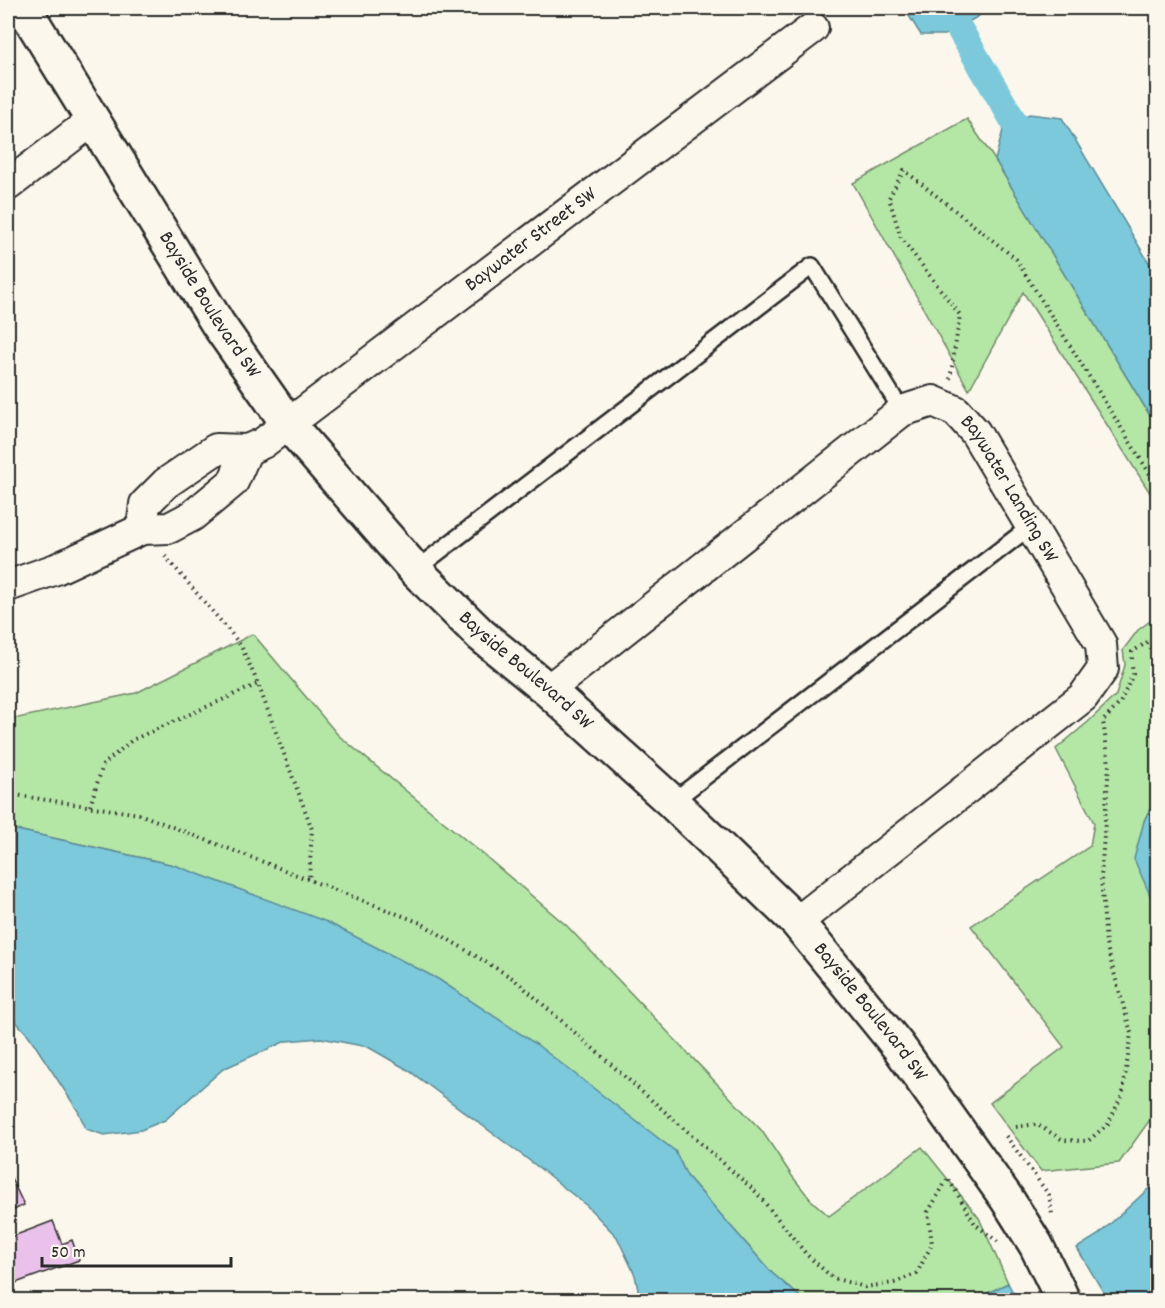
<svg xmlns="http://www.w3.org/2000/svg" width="1165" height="1308" font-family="Dekko,sans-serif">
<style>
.green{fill:#b4e6a6;stroke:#708868;stroke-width:1.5}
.water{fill:#7cc9db;stroke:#5c8a95;stroke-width:1.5}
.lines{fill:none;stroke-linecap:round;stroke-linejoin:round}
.canal{stroke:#7cc9db;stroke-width:27}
.building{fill:#e9c1ea;stroke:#2b2b2b;stroke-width:1.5}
.service-casing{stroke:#2b2b2b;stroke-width:20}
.minor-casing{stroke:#2b2b2b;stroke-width:34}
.tertiary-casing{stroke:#2b2b2b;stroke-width:38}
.path{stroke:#2b2b2b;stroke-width:4;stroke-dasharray:1.5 4.5;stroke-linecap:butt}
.service{stroke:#fbf7ec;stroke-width:15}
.minor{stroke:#fbf7ec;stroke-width:30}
.tertiary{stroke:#fbf7ec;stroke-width:33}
.labels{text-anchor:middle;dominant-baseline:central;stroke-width:6;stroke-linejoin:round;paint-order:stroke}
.street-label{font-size:21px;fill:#2b2b2b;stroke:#fbf7ec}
</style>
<rect width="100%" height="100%" fill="#fbf7ec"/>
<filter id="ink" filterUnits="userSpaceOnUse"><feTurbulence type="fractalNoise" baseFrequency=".0167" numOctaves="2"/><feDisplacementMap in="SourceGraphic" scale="12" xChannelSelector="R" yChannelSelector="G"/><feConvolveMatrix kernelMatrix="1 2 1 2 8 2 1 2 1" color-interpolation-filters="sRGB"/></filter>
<g filter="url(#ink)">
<!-- green -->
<path class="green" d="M967,119L995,160L1157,427V504L1023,292L969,390L853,183Z
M1157,616V795L1144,821L1155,906L1157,915V1100L1152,1117L1119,1163L1041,1171L990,1103L1064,1047L971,926L1090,846L1094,823L1056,749L1088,722L1116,695L1125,665L1123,650L1138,630Z
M253,634L338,735L484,855L567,926L762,1131L792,1176L811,1200L829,1216L922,1147L979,1218L1008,1283L974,1300H804L772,1273L687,1176L675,1151L174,865L8,828V720L136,693Z"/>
<!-- water -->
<path class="water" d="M904,8H981L979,16L945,35H921Z
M1029,114L1062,118L1157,276V427L995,160L1003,130Z
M1157,795V915L1155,906L1134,859L1144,821Z
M8,828L174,865L327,922L438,979L536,1044L675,1151L687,1176L772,1273L804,1300H640L635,1275L617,1237L587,1206L542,1170L408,1070L368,1047L321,1038L286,1041L223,1069L165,1120L141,1130L104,1135L86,1129L78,1111L29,1036L8,1013Z
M1157,1100V1160L1152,1117Z
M1157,1181V1300H1108L1077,1248L1098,1235Z
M1008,1283L1017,1300H974Z"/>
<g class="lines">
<!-- canal -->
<path class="canal" d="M947,8L1033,154"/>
</g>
<!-- building -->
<path class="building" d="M8,1134L14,1145L8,1149Z
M10,1176L24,1205L8,1213V1177Z
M53,1221L62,1244L72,1240L79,1260L13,1284L8,1268V1238Z"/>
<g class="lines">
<!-- service casing -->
<g class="service-casing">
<path id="service" d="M415,570L812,266L902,411
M672,802L1031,526"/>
</g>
<!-- minor casing -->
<g class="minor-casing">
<g id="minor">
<path d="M8,185L93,120"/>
<path id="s1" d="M142,529L145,504L166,483L216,449L247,450L263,443L813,28"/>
<path d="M8,586L56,569L142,529L169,528L192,516L233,482L247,450"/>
<path id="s2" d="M548,690L902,411L933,401L956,411L975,432L1101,644L1103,669L1083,697L797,922"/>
</g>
</g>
<!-- tertiary casing -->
<g class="tertiary-casing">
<g id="tertiary">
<path id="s3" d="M24,8L218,324L288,424L415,570L481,635L548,690L672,802L797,922L898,1046L1007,1199L1036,1245L1063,1300"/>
</g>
</g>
<!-- path -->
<path class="path" d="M950,379L960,315L901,238L889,198L904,170L1016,259L1158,487
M165,556L231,633L241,646L258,684L312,829L309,880
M1132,659V652L1158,635
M8,794L139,814L421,923L514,979L756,1192L807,1255L833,1278L865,1287L894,1283L917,1273L932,1244L928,1212L948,1178L975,1224L998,1242
M90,806L103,765L132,740L258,684
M1016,1127L1036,1124L1063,1140L1088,1141L1108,1124L1123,1093L1131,1033L1106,944L1101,877L1109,764L1103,721L1120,703L1133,674L1132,666
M1006,1136L1049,1195L1052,1214"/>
<!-- service -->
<use href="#service" class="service"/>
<!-- minor -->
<use href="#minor" class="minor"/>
<!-- tertiary -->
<use href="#tertiary" class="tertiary"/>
</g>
</g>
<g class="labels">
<!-- street labels -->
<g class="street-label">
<text stroke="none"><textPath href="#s1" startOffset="500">Baywater Street SW</textPath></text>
<text stroke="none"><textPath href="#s3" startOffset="350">Bayside Boulevard SW</textPath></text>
<text stroke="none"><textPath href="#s2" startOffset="603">Baywater Landing SW</textPath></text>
<text stroke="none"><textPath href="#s3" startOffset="836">Bayside Boulevard SW</textPath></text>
<text stroke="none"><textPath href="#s3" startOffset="1322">Bayside Boulevard SW</textPath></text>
</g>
</g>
<!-- margin -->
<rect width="1165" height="1308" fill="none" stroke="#fbf7ec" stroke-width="30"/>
<rect x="15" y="15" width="1135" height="1278" fill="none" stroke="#2b2b2b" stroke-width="2" filter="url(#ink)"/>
<!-- scale -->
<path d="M42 1257v9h189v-9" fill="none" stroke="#2b2b2b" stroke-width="3"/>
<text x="51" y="1257" font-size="18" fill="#2b2b2b" stroke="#fbf7ec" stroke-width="4.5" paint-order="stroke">50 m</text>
</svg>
